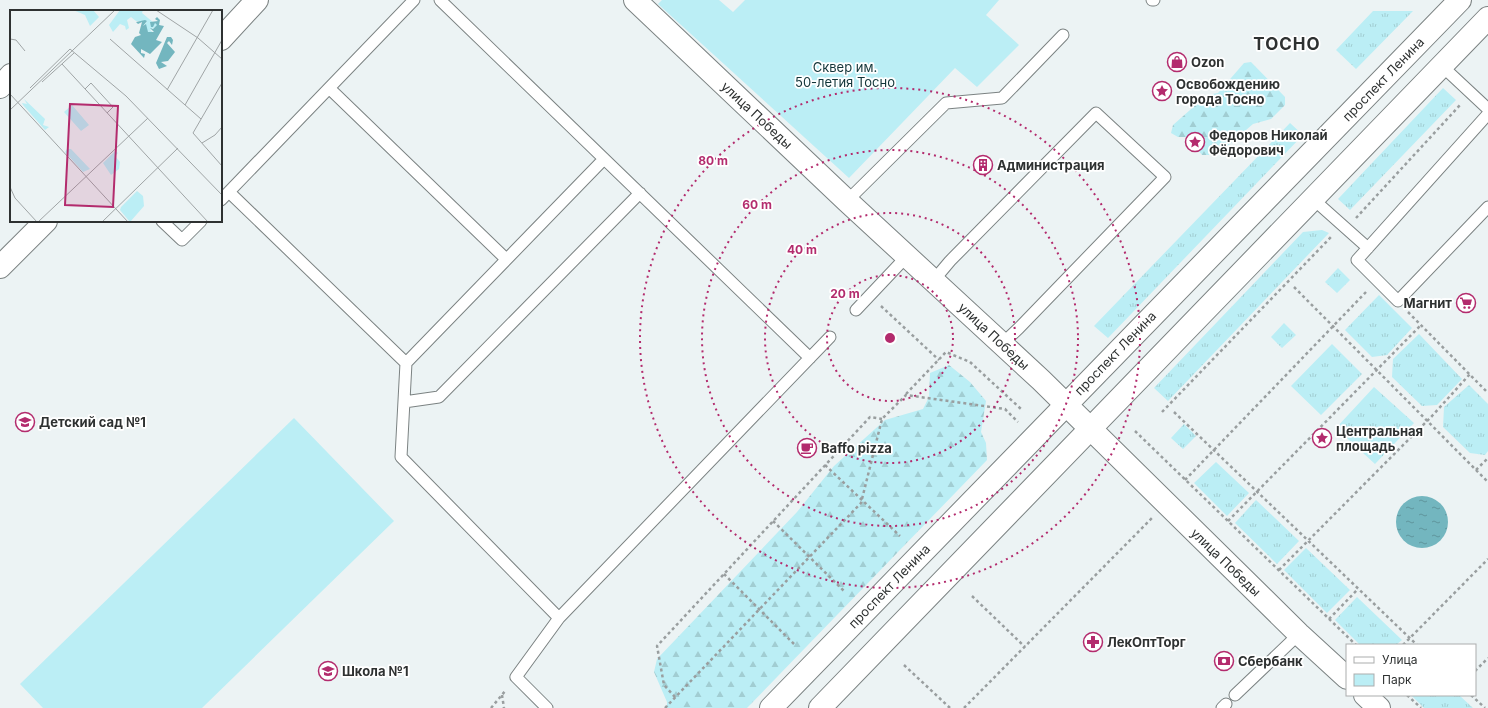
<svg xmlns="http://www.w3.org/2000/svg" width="1488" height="708" font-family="Inter,sans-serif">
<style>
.grass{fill:url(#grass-tufts)}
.forest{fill:url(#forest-firs)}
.park{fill:#bbeef5}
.water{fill:url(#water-ripples)}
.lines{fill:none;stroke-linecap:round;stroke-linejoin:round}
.service-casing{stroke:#7b8282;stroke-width:13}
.minor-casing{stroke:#7b8282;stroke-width:24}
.secondary-casing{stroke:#7b8282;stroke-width:24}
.path{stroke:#999e9f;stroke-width:2.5;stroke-dasharray:3 3;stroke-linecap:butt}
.service{stroke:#fff;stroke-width:11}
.minor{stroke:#fff;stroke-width:22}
.secondary{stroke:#fff;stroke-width:22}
.ring{fill:none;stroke:#b32b6d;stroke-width:2;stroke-dasharray:2 4}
.labels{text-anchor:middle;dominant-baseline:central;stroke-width:3.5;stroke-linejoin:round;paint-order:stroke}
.poi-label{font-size:13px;font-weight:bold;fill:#2e3131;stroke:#fff;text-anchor:start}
.park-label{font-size:13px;fill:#113438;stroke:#fff}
.street-label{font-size:13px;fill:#2e3131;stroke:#fff}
.district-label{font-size:17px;font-weight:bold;letter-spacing:1px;fill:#2e3131;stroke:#fff}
.inset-road{fill:none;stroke:#a0a5a6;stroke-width:1}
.view{fill:#b32b6d;fill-opacity:0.15;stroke:#b32b6d;stroke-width:2}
.inset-edge{fill:none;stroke:#2e3131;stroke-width:2}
.centre{fill:#b32b6d;stroke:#fff;stroke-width:2}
.ring-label{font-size:12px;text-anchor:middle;font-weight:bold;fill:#b32b6d;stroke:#fff;stroke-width:3.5;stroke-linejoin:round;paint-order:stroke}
</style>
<defs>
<pattern id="grass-tufts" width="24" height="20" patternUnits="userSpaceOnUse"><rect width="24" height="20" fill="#bbeef5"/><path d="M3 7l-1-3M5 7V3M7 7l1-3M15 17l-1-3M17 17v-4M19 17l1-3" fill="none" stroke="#a1cdd2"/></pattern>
<pattern id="forest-firs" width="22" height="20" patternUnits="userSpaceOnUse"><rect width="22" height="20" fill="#bbeef5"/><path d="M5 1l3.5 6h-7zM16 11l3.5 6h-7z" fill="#a1cdd2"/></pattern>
<pattern id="water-ripples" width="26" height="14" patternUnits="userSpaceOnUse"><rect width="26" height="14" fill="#73b6bf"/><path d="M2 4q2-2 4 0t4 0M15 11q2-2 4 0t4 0" fill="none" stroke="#5f959c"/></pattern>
</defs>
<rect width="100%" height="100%" fill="#ecf3f4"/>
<!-- grass -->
<path class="grass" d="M1373,11H1413L1356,69L1336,50Z
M1443,88L1456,100L1350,210L1338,199Z
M1290,123L1303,135L1108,338L1094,326Z
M1322,230L1329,233L1168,401L1154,388L1303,232Z
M1338,268L1350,280L1337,293L1325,282Z
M1379,295L1412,328L1387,355L1372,357L1345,330Z
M1284,323L1296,335L1282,348L1271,337Z
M1419,334L1462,379L1437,405L1422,406L1392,377L1393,359Z
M1332,344L1362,374L1321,415L1291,386Z
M1469,385L1488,404V451L1485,455L1470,453L1443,427L1444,407Z
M1374,387L1414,423L1375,464L1336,428Z
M1184,424L1196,436L1183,449L1171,438Z
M1216,462L1249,493L1227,516L1194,483Z
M1256,500L1299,541L1277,564L1235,523Z
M1306,548L1350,590L1327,613L1284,570Z
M1357,597L1402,640L1396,645H1360L1335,620Z
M1411,695H1459L1473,708H1424Z"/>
<!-- forest -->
<path class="forest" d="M1251,62L1285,97V105L1271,119L1253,124L1217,155H1202L1187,137H1178L1171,133L1173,125L1207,95L1218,93L1244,63Z
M949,365L970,382L986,401L981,432L986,443L987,460L747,708H667V702L654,672L657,659L797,512L834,466L885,420L923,409L929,397L930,373Z"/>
<!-- park -->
<path class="park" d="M662,0H719L733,12L745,0H999L986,15L1019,45L977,87L955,68L849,178L658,4Z
M294,418L394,521L202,708H43L20,684Z"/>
<!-- water -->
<path class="water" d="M1396 522a26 26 0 1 1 52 0a26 26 0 1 1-52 0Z"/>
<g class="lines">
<!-- service casing -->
<g class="service-casing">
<path id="service" d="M440,0L810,358
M1152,0H1154
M1442,66L1488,109
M329,88L506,259
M1488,114L1357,260L1398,301L1488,207
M229,192L406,363
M1313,199L1368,248
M221,200L414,0
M847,201L946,103L1002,98L1063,35
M162,221L182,240L201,221
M934,280L950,261L1096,113L1165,177L1019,328L1002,344
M856,310L908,255
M404,402L439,397L640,193
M559,618L401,457L406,363L604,159
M1235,695L1299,634
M547,708L516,677L559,618L830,337
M1222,708L1226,704"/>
</g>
<!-- minor casing -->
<g class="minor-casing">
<path id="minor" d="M635,0L847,201L1041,380L1299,634L1347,678
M221,39L257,0
M0,87L11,75
M0,267L46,221
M1365,695L1379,708"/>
</g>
<!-- secondary casing -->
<g class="secondary-casing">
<path id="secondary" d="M771,708L1460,0
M820,708L1488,18"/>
</g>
<!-- path -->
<path class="path" d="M1356,218L1461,104
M1294,287L1488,482
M881,306L939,360
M1408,312L1488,393
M906,394L946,352L970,362L1021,409
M1162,412L1331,237
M1174,412L1417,645
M1135,431L1356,645
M825,465L900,536
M1476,470L1488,458
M1185,480L1366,292
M773,521L845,592
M1228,521L1421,325
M1279,570L1432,416L1470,374
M724,574L794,644
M972,596L1025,647
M1329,619L1358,589
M1403,645L1488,559
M904,665L950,708
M1475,671L1488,658
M502,695L504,708
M1407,695L1421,708
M1471,695L1485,708
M675,697L664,685L657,646L870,417L882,419
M491,708L506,690
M665,708L861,503L882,419L906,395L1005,409L1018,422
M964,708L1152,518"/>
<!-- service -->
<use href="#service" class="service"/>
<!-- minor -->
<use href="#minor" class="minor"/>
<!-- secondary -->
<use href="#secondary" class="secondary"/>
</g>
<!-- distance rings -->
<g class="ring">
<circle cx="890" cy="338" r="63"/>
<circle cx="890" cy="338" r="125"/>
<circle cx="890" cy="338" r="188"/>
<circle cx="890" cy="338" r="250"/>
</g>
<!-- icons -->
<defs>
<g id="shop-ring" transform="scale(1)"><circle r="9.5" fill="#fff" stroke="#b32b6d" stroke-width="1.5"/><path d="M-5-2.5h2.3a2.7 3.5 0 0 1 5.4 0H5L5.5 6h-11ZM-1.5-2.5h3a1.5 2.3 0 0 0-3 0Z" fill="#b32b6d"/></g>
<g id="sight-ring" transform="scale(1)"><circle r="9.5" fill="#fff" stroke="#b32b6d" stroke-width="1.5"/><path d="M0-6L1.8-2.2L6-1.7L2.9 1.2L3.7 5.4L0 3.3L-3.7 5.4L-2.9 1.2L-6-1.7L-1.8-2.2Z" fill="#b32b6d"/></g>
<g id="building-ring" transform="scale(1)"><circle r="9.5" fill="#fff" stroke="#b32b6d" stroke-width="1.5"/><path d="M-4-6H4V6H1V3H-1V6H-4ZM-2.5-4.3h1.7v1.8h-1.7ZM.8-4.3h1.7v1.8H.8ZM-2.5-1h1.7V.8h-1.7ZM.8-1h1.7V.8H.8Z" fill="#b32b6d"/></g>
<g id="supermarket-ring" transform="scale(1)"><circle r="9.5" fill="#fff" stroke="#b32b6d" stroke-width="1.5"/><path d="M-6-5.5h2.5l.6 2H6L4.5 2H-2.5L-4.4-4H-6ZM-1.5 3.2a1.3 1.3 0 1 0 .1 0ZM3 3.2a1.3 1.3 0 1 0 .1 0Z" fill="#b32b6d"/></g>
<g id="school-ring" transform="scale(1)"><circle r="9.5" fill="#fff" stroke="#b32b6d" stroke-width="1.5"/><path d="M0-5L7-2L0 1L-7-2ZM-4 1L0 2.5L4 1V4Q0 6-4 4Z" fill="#b32b6d"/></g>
<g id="cafe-ring" transform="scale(1)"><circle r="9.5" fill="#fff" stroke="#b32b6d" stroke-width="1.5"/><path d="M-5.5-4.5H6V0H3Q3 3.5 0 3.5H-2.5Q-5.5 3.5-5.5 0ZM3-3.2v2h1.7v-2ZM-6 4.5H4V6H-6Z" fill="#b32b6d"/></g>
<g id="pharmacy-ring" transform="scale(1)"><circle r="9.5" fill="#fff" stroke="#b32b6d" stroke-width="1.5"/><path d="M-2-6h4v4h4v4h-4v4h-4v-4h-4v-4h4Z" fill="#b32b6d"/></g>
<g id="bank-ring" transform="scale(1)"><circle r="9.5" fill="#fff" stroke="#b32b6d" stroke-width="1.5"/><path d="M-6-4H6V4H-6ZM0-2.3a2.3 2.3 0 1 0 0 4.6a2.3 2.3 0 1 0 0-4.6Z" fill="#b32b6d"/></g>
</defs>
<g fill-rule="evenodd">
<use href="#shop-ring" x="1177" y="62"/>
<use href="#sight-ring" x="1162" y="91"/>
<use href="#sight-ring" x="1195" y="142"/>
<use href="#building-ring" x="983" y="165"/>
<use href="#supermarket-ring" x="1466" y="303"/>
<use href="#school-ring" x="25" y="422"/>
<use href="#sight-ring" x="1322" y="438"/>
<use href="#cafe-ring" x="807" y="448"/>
<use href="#pharmacy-ring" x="1093" y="642"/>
<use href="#bank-ring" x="1224" y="661"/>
<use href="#school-ring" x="328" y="671"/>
</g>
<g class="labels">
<!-- poi labels -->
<g class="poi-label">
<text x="1191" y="62">Ozon</text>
<text x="1176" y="84">Освобождению<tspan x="1176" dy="15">города Тосно</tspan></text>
<text x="1209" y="135">Федоров Николай<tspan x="1209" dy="15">Фёдорович</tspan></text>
<text x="997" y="165">Администрация</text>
<text x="1452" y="303" text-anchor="end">Магнит</text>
<text x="39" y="422">Детский сад №1</text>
<text x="1336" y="431">Центральная<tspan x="1336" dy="15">площадь</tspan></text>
<text x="821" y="448">Baffo pizza</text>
<text x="1107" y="642">ЛекОптТорг</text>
<text x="1238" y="661">Сбербанк</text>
<text x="342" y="671">Школа №1</text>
</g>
<!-- park labels -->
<g class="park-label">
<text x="845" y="67">Сквер им.<tspan x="845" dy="15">50-летия Тосно</tspan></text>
</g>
<!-- street labels -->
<g class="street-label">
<text transform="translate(1383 79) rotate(-46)">проспект Ленина</text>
<text transform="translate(757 115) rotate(43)">улица Победы</text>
<text transform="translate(994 336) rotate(43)">улица Победы</text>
<text transform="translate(1115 353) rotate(-46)">проспект Ленина</text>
<text transform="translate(1226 562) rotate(44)">улица Победы</text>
<text transform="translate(889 586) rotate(-46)">проспект Ленина</text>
</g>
<!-- district labels -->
<g class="district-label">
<text x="1287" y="44">ТОСНО</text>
</g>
</g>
<!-- overview -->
<g transform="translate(10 10)">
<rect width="212" height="212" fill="#ecf3f4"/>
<path d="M63,0H83L89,7L80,16L75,5ZM110,0H133L132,3L144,13L141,17L145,13L148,15L140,20L144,23L138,22L133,17L137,11H126L121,7L117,10L119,18L116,20L115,16L110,14L103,22L99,15ZM14,89L35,109L33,115L39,117L35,120L13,95L12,93L17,94ZM57,139H61L80,159L73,162L55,142Z" fill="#bbeef5"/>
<path d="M62,95L79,115L71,121L54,102ZM105,141L108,143L105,146L110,152L109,159L101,165L93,153ZM127,181L133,186L134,196L120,212L110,200L111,197Z" fill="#bbeef5"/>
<path d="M147,7L150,10L149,15L154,16L146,30L152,32L140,44L131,39V43L135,44L134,48L121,34L125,27L131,25L129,23L132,12L128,14L126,12L135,10L137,11L133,16L136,14L138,22H144L140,18L143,19L147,15L145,13L143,17H141L140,12L148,11L145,9ZM157,27H161L163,30L162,35L159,31L157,33L165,42L158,51L151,52L157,56L149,59L146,53Z" fill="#73b6bf"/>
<path class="inset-road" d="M146,0L188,28L212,49M0,29L6,30L15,41M100,29L191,109M52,54L198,212M32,72L64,43M212,73L183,123L212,156M20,78L60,39L116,86L212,185M75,79L81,73L103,97L97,103M157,80L203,0M0,84L118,212M175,95L212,30M0,100L105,0M192,133L205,125L212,117M0,177L5,188L27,212M28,212L138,108M92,212L168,138"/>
<path class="view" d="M60,94L108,96L103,197L55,195Z"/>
<rect width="212" height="212" class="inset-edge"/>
</g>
<circle cx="890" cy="338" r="6" class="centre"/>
<g class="ring-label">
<text x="713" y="165">80 m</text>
<text x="757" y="209">60 m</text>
<text x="802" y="254">40 m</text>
<text x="845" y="298">20 m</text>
</g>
<!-- legend -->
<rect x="1346" y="644" width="130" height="52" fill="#ffffff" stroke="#abadad"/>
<rect x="1354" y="657" width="20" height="6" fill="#ffffff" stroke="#abadad"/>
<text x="1382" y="664" font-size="12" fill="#2e3131">Улица</text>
<rect x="1354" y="674" width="20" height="12" fill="#bbeef5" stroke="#abadad"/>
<text x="1382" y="684" font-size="12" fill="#2e3131">Парк</text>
</svg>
